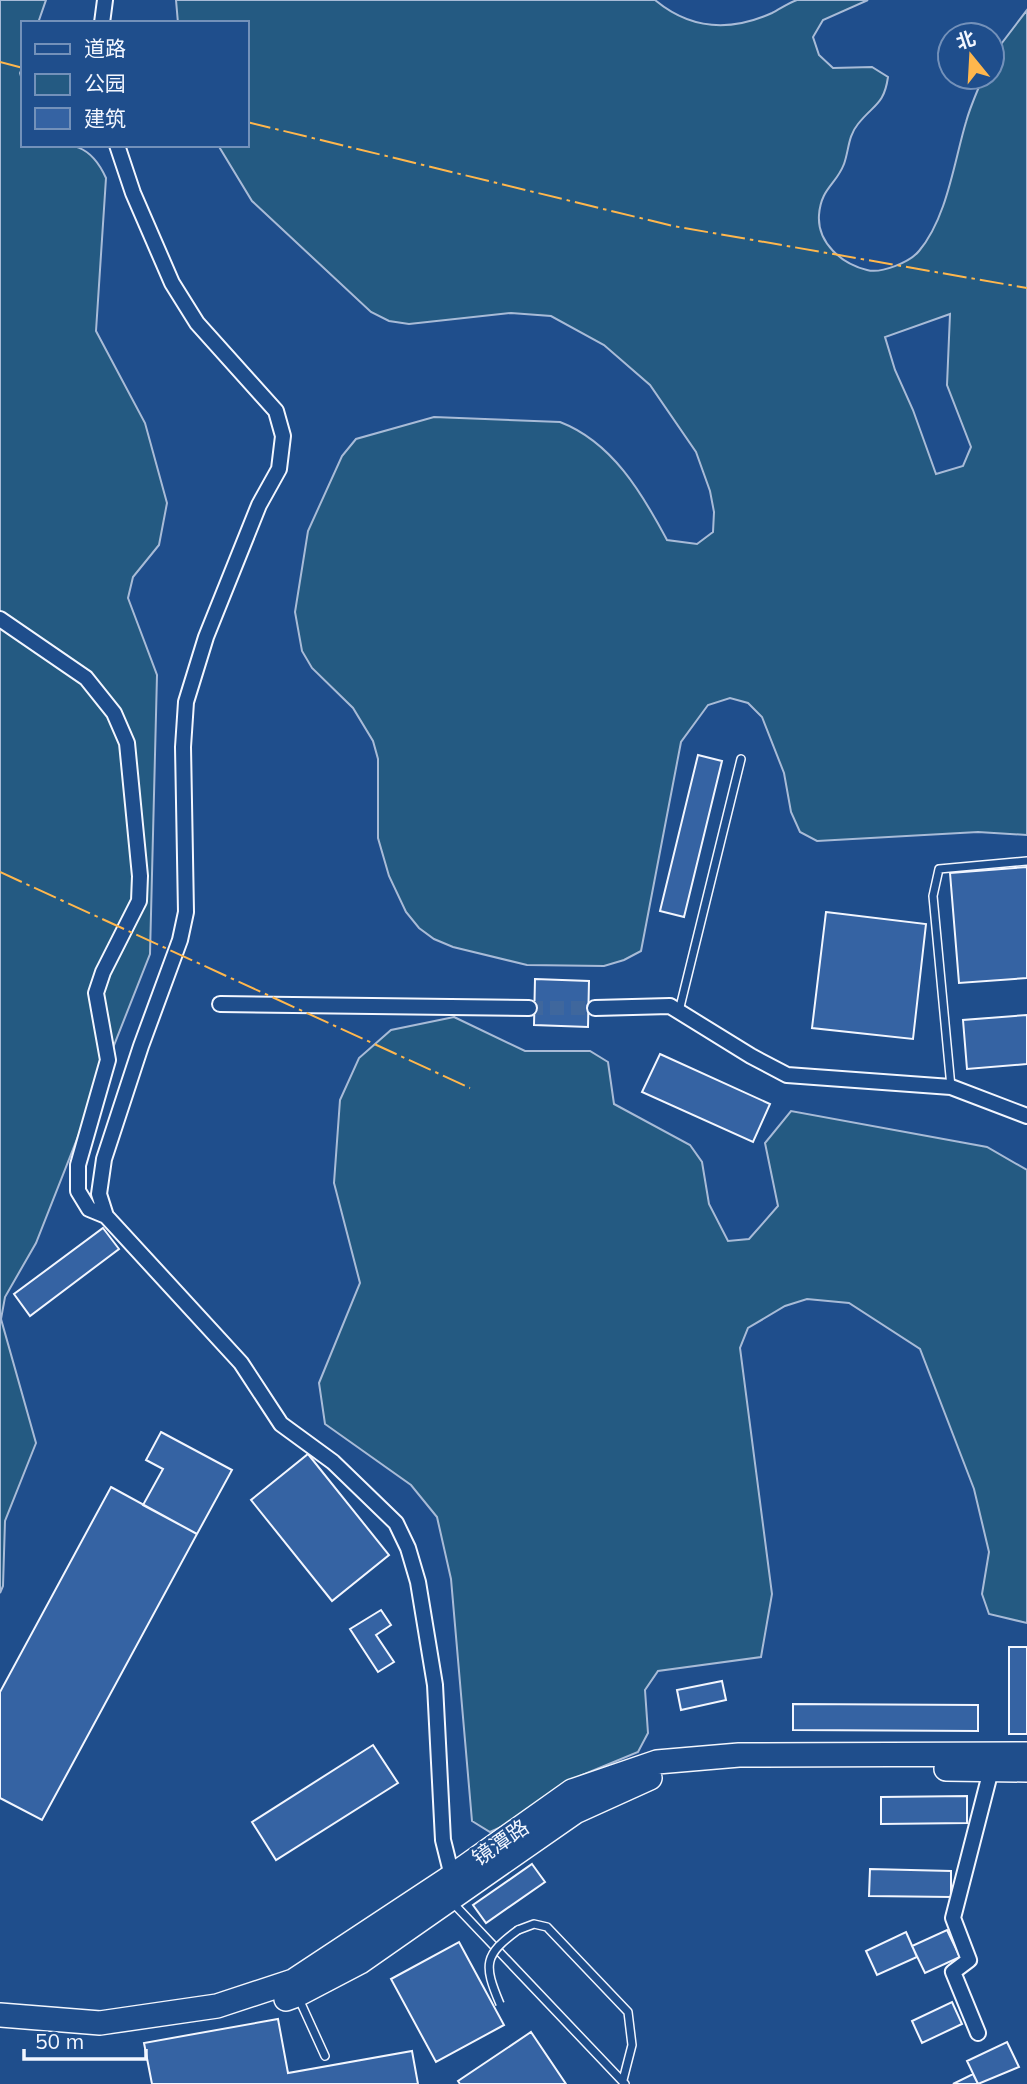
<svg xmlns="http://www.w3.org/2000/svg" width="1027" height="2084" font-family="Mulish,'Noto Sans SC',sans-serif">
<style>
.green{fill:#245a82;stroke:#a8bbd7;stroke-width:2;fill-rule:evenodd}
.building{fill:#3563a3;stroke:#f2f6ff;stroke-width:2}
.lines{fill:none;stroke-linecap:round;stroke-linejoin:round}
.street-tunnel{stroke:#3f679d;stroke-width:14;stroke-dasharray:14 7;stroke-linecap:butt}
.lane-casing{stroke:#f2f6ff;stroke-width:10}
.street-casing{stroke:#f2f6ff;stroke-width:18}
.primary-casing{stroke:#f2f6ff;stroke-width:26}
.lane{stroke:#1f4e8c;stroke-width:7}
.street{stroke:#1f4e8c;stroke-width:14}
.primary{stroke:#1f4e8c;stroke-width:23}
.lane-bridge-casing{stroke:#f2f6ff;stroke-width:10;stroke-linecap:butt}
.lane-bridge{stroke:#1f4e8c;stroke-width:7}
.power{stroke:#ffb74d;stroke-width:2;stroke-dasharray:24 5 3.5 5;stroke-linecap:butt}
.labels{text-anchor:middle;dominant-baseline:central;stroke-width:5;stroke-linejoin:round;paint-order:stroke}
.street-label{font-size:21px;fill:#f2f6ff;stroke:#1f4e8c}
</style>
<rect width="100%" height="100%" fill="#1f4e8c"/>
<!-- green -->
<path class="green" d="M0,0H46L38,23H23V66L20,73L23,83V145C63,145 87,136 106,178L96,331L145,423L167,503L159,545L133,577L128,598L157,675L150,954L36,1243L5,1297L1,1319L36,1443L5,1521L3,1586L0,1593Z
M176,0H655C691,30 730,32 772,13C780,9 788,3 797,0C811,0 852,0 868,0L823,20L813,37L819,55L833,68L872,67L888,77C884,105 874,104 858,124C848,136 849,150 844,164C836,185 821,188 819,215C817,243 842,264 867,270C881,274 910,262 919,251C947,218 954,162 966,122C970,107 977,92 983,77H992V56L1027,10V835L978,832L817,841L800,832L791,812L784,773L762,717L748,703L730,698L708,705L681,742L641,951L624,960L604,966L527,965L453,947L434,939L419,928L406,912L389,876L378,838V759L373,741L353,708L312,668L302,651L295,612L308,531L342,456L356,439L434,417L560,422C612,442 642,493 667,540L697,544L713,532L714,512L710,491L696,452L650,385L604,345L551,316L511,313L409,324L389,321L371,312L252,201L218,145H247V23H178ZM950,314L947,385L971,447L963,466L936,474L913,410L895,370L885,337Z
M454,1017L525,1051H590L608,1062L614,1104L690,1145L702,1162L709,1204L728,1241L749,1239L778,1206L765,1143L791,1111L987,1147L1027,1170V1623L989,1614L982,1594L989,1552L974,1489L920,1349L849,1303L807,1299L785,1306L748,1328L740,1348L772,1594L761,1657L658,1671L645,1690L648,1733L638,1752L580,1776L510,1823L490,1832L472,1821L451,1579L437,1517L411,1485L325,1424L319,1383L360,1283L334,1183L340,1100L359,1058L391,1030Z"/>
<!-- building -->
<path class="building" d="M698,755L722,761L684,917L660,911Z
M1027,867V978L959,983L950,873Z
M826,912L926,924L913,1039L812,1028Z
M535,979L589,981L588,1027L534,1025Z
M1027,1015V1064L967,1069L963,1020Z
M660,1054L770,1104L753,1142L642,1092Z
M103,1228L119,1249L30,1316L14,1294Z
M161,1432L232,1470L197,1534L143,1505L163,1469L146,1460Z
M308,1454L389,1555L332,1601L251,1500Z
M111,1487L197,1534L42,1820L0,1798V1692Z
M381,1610L391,1625L376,1635L394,1662L378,1672L350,1629Z
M1009,1647H1027V1734H1009Z
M722,1681L726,1700L681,1710L677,1690Z
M793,1704L978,1705V1731L793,1730Z
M373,1745L398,1783L276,1860L252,1822Z
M967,1796V1823L881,1824V1797Z
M532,1864L545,1882L486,1923L473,1905Z
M870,1869L951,1871V1897L869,1896Z
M947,1930L960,1957L925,1973L912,1946Z
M906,1932L917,1957L877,1975L866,1951Z
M459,1942L504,2025L436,2062L391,1979Z
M952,2002L962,2024L922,2043L912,2021Z
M278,2019L288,2073L412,2051L418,2084H152L144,2043Z
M531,2032L566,2084H460L458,2081Z
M1007,2042L1019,2067L978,2084L967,2061Z
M973,2074L978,2084H953Z"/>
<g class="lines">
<!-- street-tunnel -->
<path class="street-tunnel" d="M529,1008H595"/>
<!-- lane casing -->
<g class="lane-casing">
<path id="lane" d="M679,1011L741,759
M951,1087L933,896L939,869L1027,861
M453,1903L625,2084
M518,1930L534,1924L547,1927L628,2012L632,2045L623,2080
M299,1999L325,2056"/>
</g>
<!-- street casing -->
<g class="street-casing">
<path id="street" d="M102,23L105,0
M117,145L133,193L172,283L197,323L276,411L283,436L279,469L259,505L206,637L186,702L183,747L186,912L180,940L141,1046L104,1159L99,1194L106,1216L241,1363L281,1424L333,1462L396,1523L408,1548L418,1582L435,1685L443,1840L452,1876
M0,619L86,678L114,713L127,743L140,876L139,901L103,972L96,993L108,1060L78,1165V1191L89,1209L106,1216
M220,1004L529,1008
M595,1008L670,1006L751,1056L787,1075L951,1087L1027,1116
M978,2033L953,1972L969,1960L953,1918L991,1770"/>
</g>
<!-- primary casing -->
<g class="primary-casing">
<path id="primary" d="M946,1769L1027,1770
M286,1999L297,1995L360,1962L575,1812L650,1778
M0,2015L100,2023L217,2006L293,1981L452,1876L572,1791L657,1762L739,1755L1027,1754"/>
</g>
<!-- lane -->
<use href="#lane" class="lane"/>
<!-- street -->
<use href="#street" class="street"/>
<!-- primary -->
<use href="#primary" class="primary"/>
<!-- lane-bridge casing -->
<g class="lane-bridge-casing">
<path id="lane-bridge" d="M500,2004C483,1964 484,1955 518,1930"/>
</g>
<!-- lane-bridge -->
<use href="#lane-bridge" class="lane-bridge"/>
<!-- power -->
<path class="power" d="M0,62L23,68
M247,122L673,226L1027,288
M0,872L470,1088"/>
</g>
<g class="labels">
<!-- street labels -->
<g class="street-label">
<text transform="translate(500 1842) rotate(-35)">镜潭路</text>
</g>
</g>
<!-- legend -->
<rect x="21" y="21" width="228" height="126" fill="#1f4e8c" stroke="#7391ba" stroke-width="2"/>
<rect x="35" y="44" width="35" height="10" fill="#1f4e8c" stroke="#7391ba" stroke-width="2"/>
<text x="84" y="56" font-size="21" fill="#f2f6ff">道路</text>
<rect x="35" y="74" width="35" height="21" fill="#245a82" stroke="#7391ba" stroke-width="2"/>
<text x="84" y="91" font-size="21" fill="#f2f6ff">公园</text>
<rect x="35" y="108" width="35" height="21" fill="#3563a3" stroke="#7391ba" stroke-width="2"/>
<text x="84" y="126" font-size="21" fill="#f2f6ff">建筑</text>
<!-- north arrow -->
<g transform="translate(971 56) rotate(342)"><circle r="33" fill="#1f4e8c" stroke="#7391ba" stroke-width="2"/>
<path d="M0-5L12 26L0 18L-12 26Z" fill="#ffb74d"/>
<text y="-10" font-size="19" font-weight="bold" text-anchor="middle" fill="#f2f6ff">北</text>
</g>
<!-- scale -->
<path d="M24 2049v10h122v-10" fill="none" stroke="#f2f6ff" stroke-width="3.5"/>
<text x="35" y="2049" font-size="21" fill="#f2f6ff" stroke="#1f4e8c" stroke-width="5" paint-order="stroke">50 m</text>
</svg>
